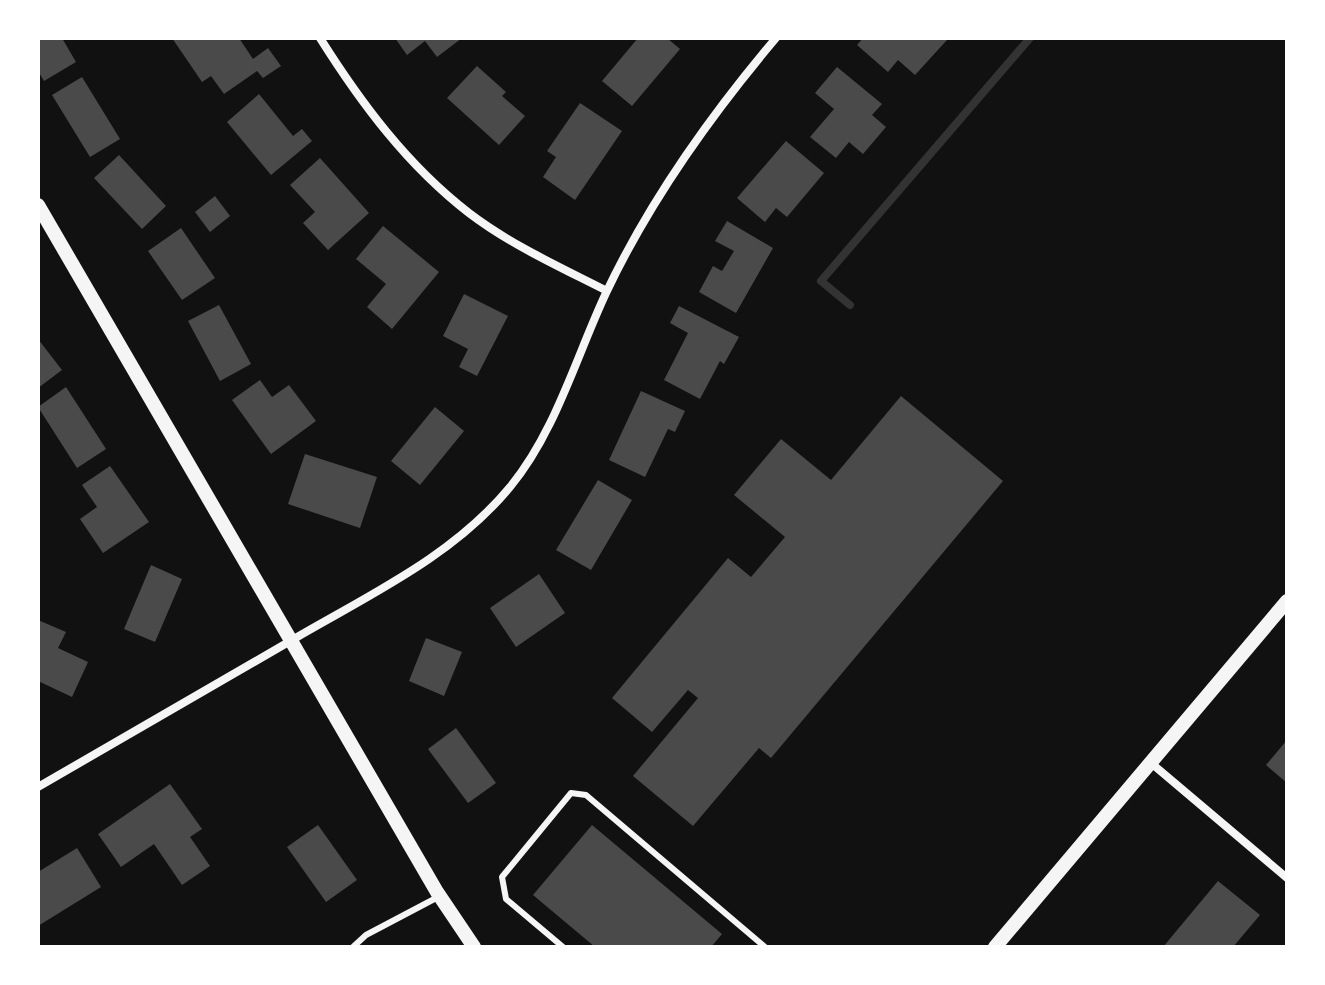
<svg xmlns="http://www.w3.org/2000/svg" width="1325" height="985" font-family="'Fira Sans Condensed',sans-serif">
<style>
.lines{fill:none;stroke-linecap:round;stroke-linejoin:round}
.stream{stroke:#333;stroke-width:8}
.building{fill:#4a4a4a}
.service{stroke:#f5f5f5;stroke-width:6}
.minor{stroke:#f5f5f5;stroke-width:8}
.tertiary{stroke:#f5f5f5;stroke-width:14}
</style>
<rect width="100%" height="100%" fill="#111"/>
<g class="lines">
<!-- stream -->
<path class="stream" d="M850,305L821,281L1030,38"/>
</g>
<!-- building -->
<path class="building" d="M38,38H62L76,62L44,81L38,71Z
M172,38H239L253,59L268,48L281,66L263,78L257,71L224,94L211,76L202,82Z
M395,38H462L437,57L425,41L407,55Z
M638,38H667L680,49L632,106L602,81Z
M863,38H945L947,40L915,75L898,60L888,72L857,45Z
M477,66L506,92L502,96L525,116L499,145L447,98Z
M837,67L882,104L872,115L886,127L863,154L849,142L836,158L810,137L834,109L815,93Z
M82,77L120,139L90,157L52,95Z
M259,94L293,136L302,129L312,141L271,175L227,122Z
M580,103L622,131L575,200L543,177L556,157L547,151Z
M786,141L824,173L787,217L776,208L765,222L737,198Z
M119,155L166,206L142,229L94,178Z
M320,158L369,213L328,250L303,223L315,212L290,185Z
M215,196L230,216L210,232L195,212Z
M727,221L773,248L736,313L699,292L713,266L722,271L734,251L715,241Z
M383,226L439,272L392,329L367,307L386,284L356,259Z
M181,228L215,278L182,300L148,251Z
M464,294L508,316L477,376L459,367L468,349L443,336Z
M219,305L251,364L220,381L188,321Z
M679,306L739,337L724,364L720,361L700,399L664,380L688,333L670,323Z
M38,339L62,370L38,388Z
M260,380L272,397L289,385L316,421L271,454L232,400Z
M66,387L106,449L77,468L38,407Z
M641,391L685,411L675,432L668,429L645,477L609,460Z
M901,396L1003,481L771,758L759,748L693,826L633,776L698,698L688,690L652,732L612,698L728,558L751,577L785,537L734,495L781,439L831,480Z
M435,407L464,431L420,485L391,461Z
M305,454L377,477L360,528L288,504Z
M110,466L149,522L103,553L80,519L97,507L82,485Z
M598,480L632,500L591,570L556,550Z
M151,565L182,579L155,642L124,629Z
M539,574L565,613L516,647L490,608Z
M38,620L66,632L58,648L88,662L72,697L38,681Z
M426,638L462,652L444,696L409,681Z
M456,728L496,783L468,803L428,749Z
M1287,740V783L1266,765Z
M170,784L202,829L190,837L210,866L182,885L154,844L121,867L98,834Z
M318,825L357,880L326,902L287,847Z
M592,825L722,934L711,947H595L533,895Z
M77,848L101,887L38,926V872Z
M1218,881L1260,915L1233,947H1163Z"/>
<g class="lines">
<!-- service -->
<path class="service" d="M353,947L366,935L440,896
M563,947L506,899L502,877L571,793L586,795L765,947"/>
<!-- minor -->
<path class="minor" d="M320,38C361,103 407,165 469,213C511,245 560,267 607,291
M1151,763L1287,878
M38,787C125,737 212,687 299,636C373,593 454,555 510,487C555,433 576,357 606,293C650,200 710,116 776,38"/>
<!-- tertiary -->
<path class="tertiary" d="M38,205L437,892L474,947
M995,947L1287,601"/>
</g>
<!-- border -->
<rect width="1325" height="985" fill="none" stroke="#ffffff" stroke-width="80"/>
</svg>
